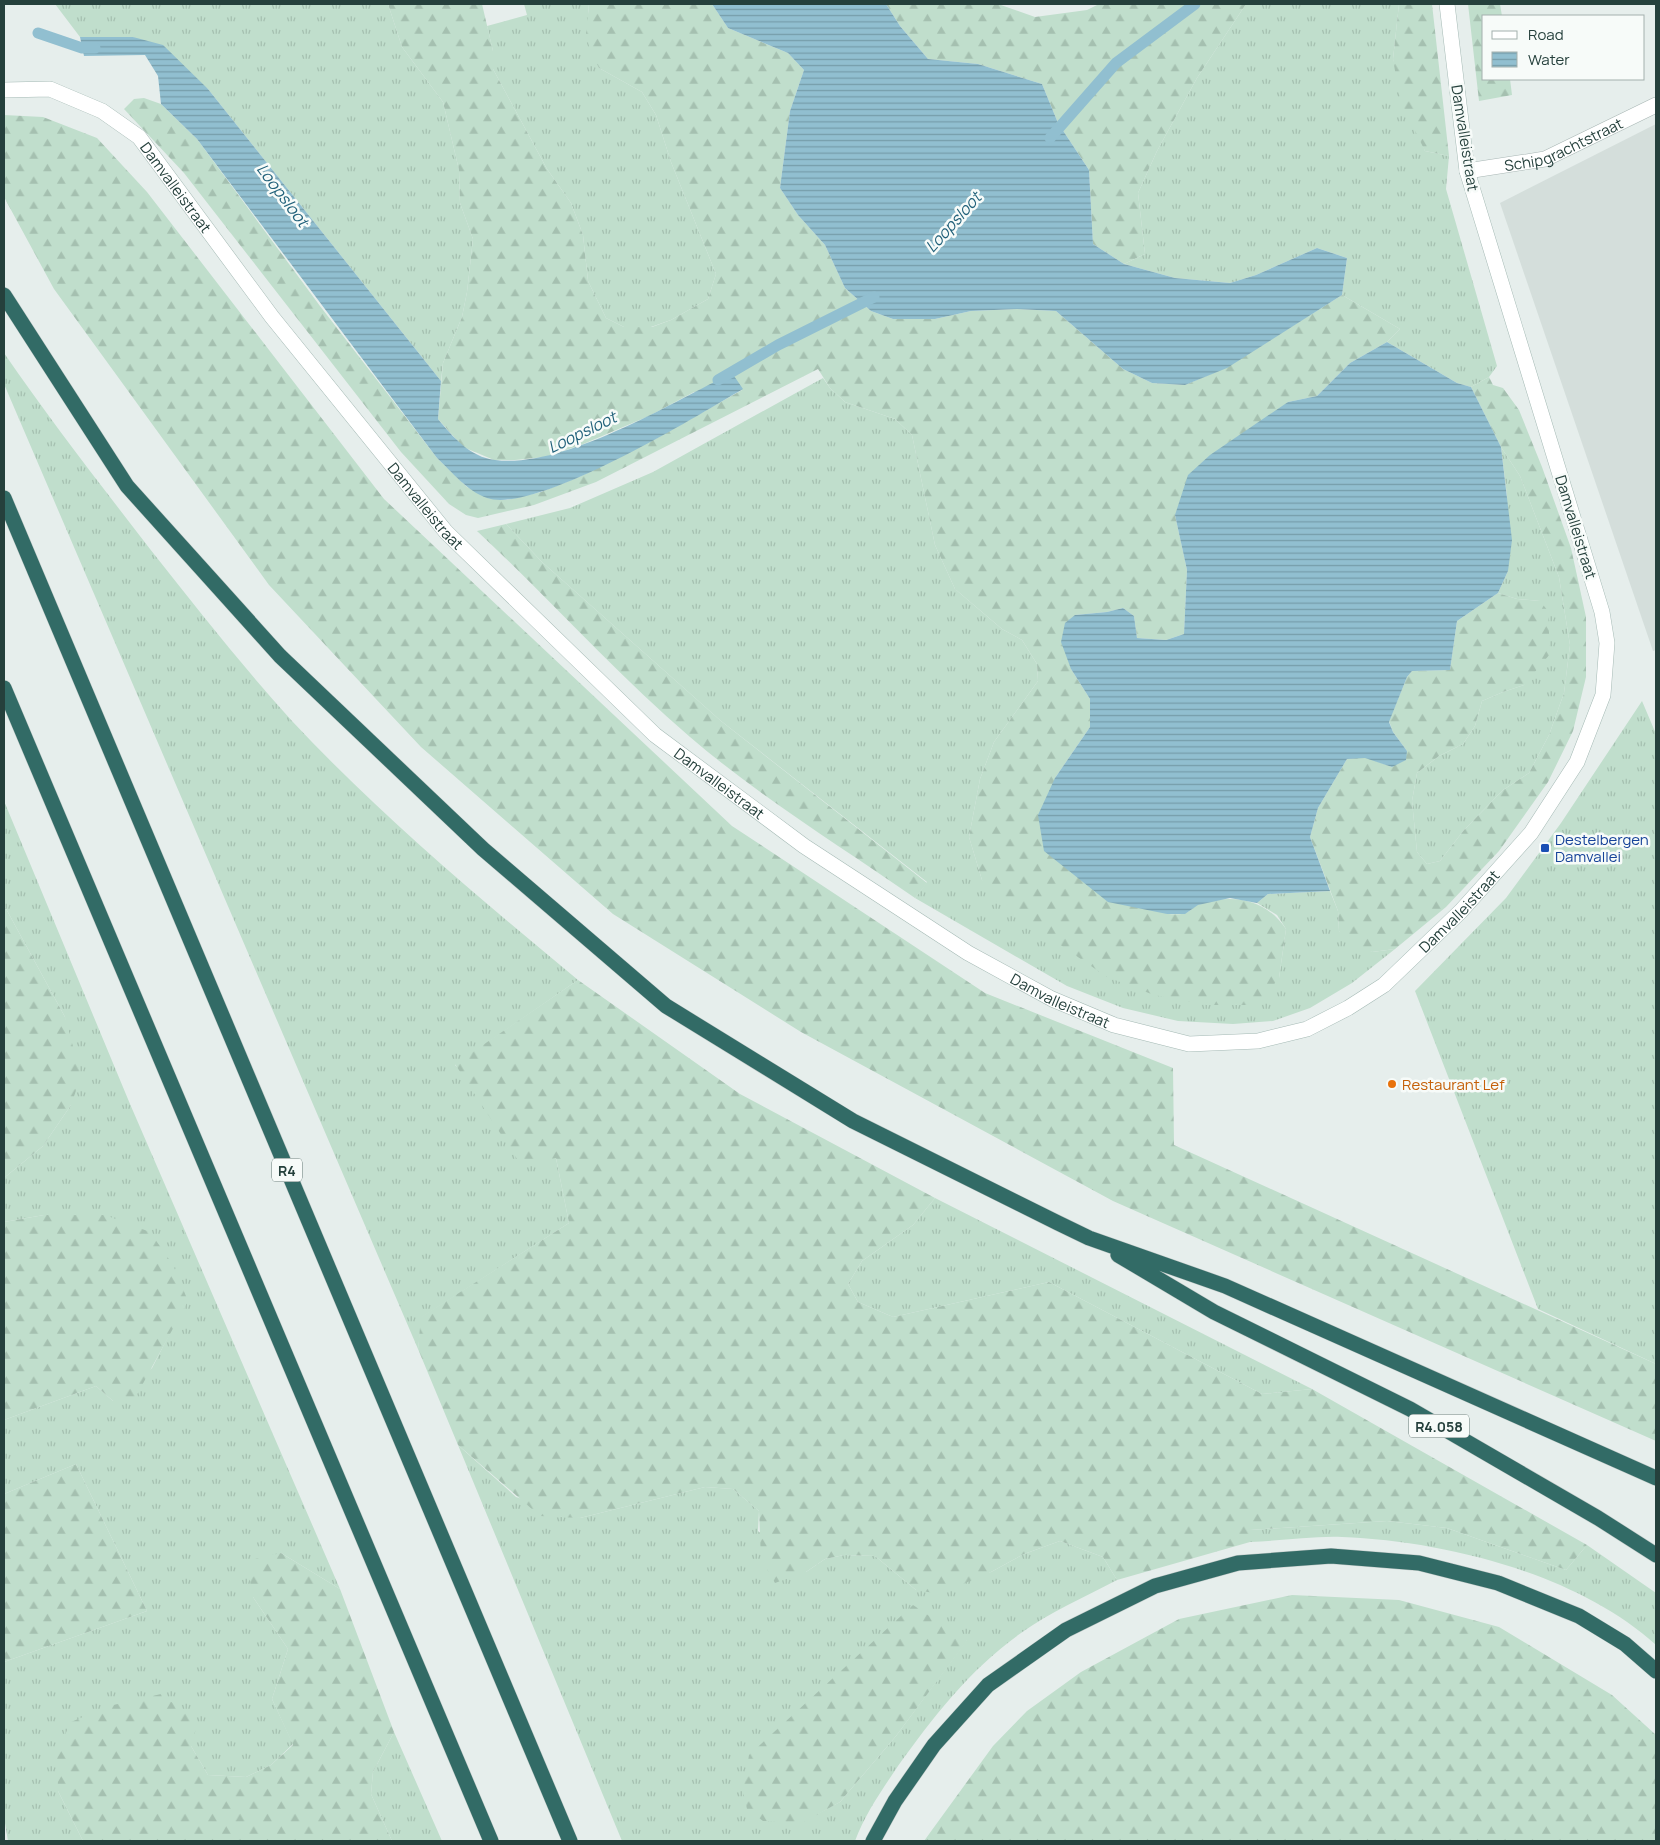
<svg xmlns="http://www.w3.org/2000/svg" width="1660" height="1845" font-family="Manrope,sans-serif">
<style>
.built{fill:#d4dedb}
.grass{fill:url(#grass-tufts);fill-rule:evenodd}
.forest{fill:url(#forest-firs)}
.water{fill:url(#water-rules)}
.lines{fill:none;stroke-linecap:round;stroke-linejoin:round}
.stream{stroke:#91bfd0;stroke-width:11}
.street-casing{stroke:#a8b6b4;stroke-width:16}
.secondary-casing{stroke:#a5bab5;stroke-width:16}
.highway-casing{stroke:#c2cac8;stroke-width:16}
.street{stroke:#fff;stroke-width:15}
.secondary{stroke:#fff;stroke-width:15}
.highway{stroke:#326b66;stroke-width:15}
.transit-dot{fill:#1a4fb4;stroke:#f7fbf9;stroke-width:2}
.food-dot{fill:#e8710a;stroke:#f7fbf9;stroke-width:2}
.labels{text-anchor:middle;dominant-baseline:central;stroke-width:5;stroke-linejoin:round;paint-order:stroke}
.shield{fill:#f7fbf9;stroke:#647875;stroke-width:1}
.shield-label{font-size:14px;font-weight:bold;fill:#25403c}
.street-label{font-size:15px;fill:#25403c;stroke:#f7fbf9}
.transit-label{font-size:15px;fill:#164399;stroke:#f7fbf9;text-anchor:start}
.food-label{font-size:15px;fill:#c56008;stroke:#f7fbf9;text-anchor:start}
.water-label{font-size:16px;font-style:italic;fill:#21617a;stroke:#f7fbf9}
</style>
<defs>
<pattern id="grass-tufts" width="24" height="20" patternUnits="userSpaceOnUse" patternTransform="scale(1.25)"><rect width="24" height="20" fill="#c0decc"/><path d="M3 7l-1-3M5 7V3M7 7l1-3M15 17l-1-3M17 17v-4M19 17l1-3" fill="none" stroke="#a5c0b0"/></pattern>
<pattern id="forest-firs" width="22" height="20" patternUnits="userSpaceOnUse" patternTransform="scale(1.25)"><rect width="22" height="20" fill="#c0decc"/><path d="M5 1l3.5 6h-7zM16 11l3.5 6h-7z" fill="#a5c0b0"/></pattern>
<pattern id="water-rules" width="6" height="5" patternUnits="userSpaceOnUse" patternTransform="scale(1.25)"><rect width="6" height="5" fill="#91bfd0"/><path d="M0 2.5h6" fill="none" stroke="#769daa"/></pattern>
</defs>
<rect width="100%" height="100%" fill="#e6eeec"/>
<!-- built -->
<path class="built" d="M1656,124V650L1653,651L1500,203Z"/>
<!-- grass -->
<path class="grass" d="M55,4H388L402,47L443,102L459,170L460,203L473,239L467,292L462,317L443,363L441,381L208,89L133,37H80Z
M524,4H589L588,13L599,68L642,92L656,115L671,162L716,274L708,299L671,320L651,327H624L606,318L588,281L583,235L571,203L547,169L493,69V51L487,26L527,15Z
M1246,4H1399L1393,59L1425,151L1449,156L1446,189L1497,366L1489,377L1471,387L1457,383L1387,342L1400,329L1342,295L1347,258L1317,248L1256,275L1230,283L1175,278L1124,264L1145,254L1138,193L1157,151L1197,78Z
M4,353C50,420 100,484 150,549C196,607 242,666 292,721C380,815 479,898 578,980L455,1065L556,1158L569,1223L422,1317L418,1349L4,384Z
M823,378L830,388L845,402L895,419L912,435L935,545L955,589L1002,629L1022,640L1037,664L1038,681L994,742L980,779L969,837L982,880L1279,978L1286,929L1277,915L1257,903L1268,894L1330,891L1338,911L1339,931L1372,952L1395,949L1352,983L1310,1008L1273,1021L1233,1024L1178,1021L1123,1008L1067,986L915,898L927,882L721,721L542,562L506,524L570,508L653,472Z
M1501,447L1520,476L1559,577L1570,645L1564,693L1549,735L1529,773L1503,790L1464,830L1440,861L1427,864L1417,852L1412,801L1417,773L1439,756L1463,744L1475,726L1482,701L1503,692L1524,685L1540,601L1517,599L1498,593L1508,571L1507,496Z
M1642,701L1656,734V1364L1538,1309L1415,991L1506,898L1561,823Z
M4,801L130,1104L340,1589L281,1553L253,1597L288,1649L272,1699L293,1744L271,1765L246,1777L208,1775L191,1746L58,1791L83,1841H8L4,1817V1662L147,1611L76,1464L4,1494V1420L96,1386L113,1401L152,1368L171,1331L44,1215L4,1222V1178L43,1146L71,1105L65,1017L4,905Z
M935,1198L1312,1389L1262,1394L1049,1282L893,1317L858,1302L848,1284L862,1261L913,1225Z
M458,1445L516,1497L580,1518L705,1487L733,1489L759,1511L758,1531L806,1572L825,1559L844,1555L875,1556L916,1590L991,1572L1024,1554L1060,1541L1103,1557L1117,1580C1085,1597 1050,1612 1021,1633C971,1668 933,1717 898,1766C882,1790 865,1814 855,1841H622ZM967,1640L896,1736L840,1802L802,1822Z
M1387,1521L1447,1528L1566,1570L1587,1545L1656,1593V1645C1578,1574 1445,1541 1342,1537C1312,1536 1280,1541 1250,1542V1530Z
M394,1732L442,1841H392L371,1794L373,1772Z"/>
<!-- forest -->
<path class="forest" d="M388,4H482L493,51V69L547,169L571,203L583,235L588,281L606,318L624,327H652L671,320L708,299L716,274L671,162L656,115L642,92L599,68L590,50L586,34L589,4H712L728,28L788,53L804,70L790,111L780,188L798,215L825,245L845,288L871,311L893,319H935L971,311L1017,309L1056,311L1123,369L1152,383L1185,385L1227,367L1342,295L1400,329L1387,342L1350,363L1317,396L1288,402L1175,515L1187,570L1184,634L1166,640L1137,638L1134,616L1123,608L1107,612L1075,615L1071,669L1090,699V727L1055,778L1167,914C1172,914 1181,915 1186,913C1191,911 1194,906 1199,904C1233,893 1266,899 1286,929L1279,978L1258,1005H1207L1154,995L1107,977L995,900L982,880L969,837L980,779L994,742L1038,681L1037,664L1022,640L1002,629L955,589L935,545L912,435L895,419L845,402L830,388L818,369L596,482L534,505L478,518L466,515L449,504L401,452L184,173L124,109L134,99L144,98L161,104L197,139L320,306L437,458L467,487L488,498L507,500L541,492L579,477L657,438L742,390L694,392L649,416L581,445L545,457L515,460H494L463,447L438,419L443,363L462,317L467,292L473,239L460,203L459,170L443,102L402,47Z
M886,4H998L1035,17L1087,10L1099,4H1246L1197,78L1157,151L1138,193L1145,254L1124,264L1093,244L1089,170L1058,123L1042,84L978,64L928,59L900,26Z
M1399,4H1432L1449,156L1425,151L1400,100L1393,59Z
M1468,4H1500L1502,16H1484V79H1510L1512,95L1479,101Z
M4,115L43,117L97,138L147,192L384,499L732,826L985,993L1173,1068L1174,1145L1656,1364V1441L1113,1201L801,1032L613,914L421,747L269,585L54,289L4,197Z
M1489,377L1493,385L1503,388L1519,410L1542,467L1571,548L1586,617V677L1573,731L1548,782L1499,851L1446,907L1395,949L1372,952L1353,946L1339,931L1338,911L1310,837L1318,808L1347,759L1365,757L1392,767L1407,751L1393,732L1389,721L1407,677L1412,671L1450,670L1457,621L1498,593L1517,599L1540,601L1548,611L1550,654L1524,685L1503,692L1482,701L1475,726L1463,744L1439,756L1417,773L1412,801L1417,852L1427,864L1440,861L1464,830L1503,790L1529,773L1549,735L1564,693L1570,645L1559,577L1520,476L1501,447L1471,387Z
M506,524L542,562L721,721L927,883L915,898C840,846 760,797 690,737C615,673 549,598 477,531Z
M4,905L65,1017L81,1076L71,1105L43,1146L4,1178Z
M578,980L740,1094L935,1198L913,1225L862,1261L848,1284L858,1302L893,1317L1049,1282L1262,1394L1312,1389L1587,1545L1566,1570L1447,1528L1387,1521L1250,1530V1542L1117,1580L1103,1557L1060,1541L1024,1554L991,1572L940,1594L916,1590L875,1556L844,1555L825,1559L806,1572L775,1583L761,1559L759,1511L733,1489L705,1487L580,1518L540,1516L458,1445L418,1349L421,1317L569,1223L556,1158L521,1165L455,1064Z
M44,1215H105L150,1232L173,1265L188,1301L134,1400L113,1401L96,1386L4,1420V1222Z
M76,1464L147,1611L4,1662V1494Z
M281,1553L340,1589L394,1732L373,1772L371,1794L392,1841H83L58,1791L57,1752L71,1722L109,1706L161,1694L198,1722L191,1746L208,1775L246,1777L271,1765L293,1745L272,1699L288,1649L253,1597L246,1561Z
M1292,1595L1399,1600L1499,1627L1612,1695L1656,1735V1841H924L993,1746L1027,1711L1081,1672L1179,1619Z
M913,1605L967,1641L896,1736L840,1802L802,1823L763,1821L747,1809L743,1791L749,1755Z"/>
<!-- water -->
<path class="water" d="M712,4H886L900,26L928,59L978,64L1042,84L1058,123L1089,170L1093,244L1124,264L1175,278L1230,283L1256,275L1317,248L1347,258L1342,295L1227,368L1185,385L1152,383L1123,369L1056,311L1017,309L971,311L935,319H893L871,311L845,288L825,245L798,215L780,188L790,111L804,70L788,53L728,28Z
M80,37H133L163,45L208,89L441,381L438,419C453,437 470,457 495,460C563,469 671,403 732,373L743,389C697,416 535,515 487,498C467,491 452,472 437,458L197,139L161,104L158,76L145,55L84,56Z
M1387,342L1457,383L1471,387L1501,447L1512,540L1508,571L1498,593L1457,621L1450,670L1412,671L1407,677L1389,722L1393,732L1407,751L1406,760L1392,767L1365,758L1347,759L1318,808L1310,837L1330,891L1268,894L1257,903L1230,898L1198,905L1185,914H1167L1108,902L1044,851L1038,815L1055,778L1090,727V699L1071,669L1061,642L1065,623L1075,615L1107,612L1123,608L1134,616L1137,638L1166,640L1184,634L1187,570L1175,515L1188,475L1210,455L1288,402L1317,396L1350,363Z"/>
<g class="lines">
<!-- stream -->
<path class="stream" d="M38,33L82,48H95
M1050,138L1116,63L1195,4
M718,380L778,345L874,297"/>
<!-- street casing -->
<g class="street-casing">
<g id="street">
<path id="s1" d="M1467,171L1545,159L1656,105"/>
</g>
</g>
<!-- secondary casing -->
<g class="secondary-casing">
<g id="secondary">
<path id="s2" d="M4,90L50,89L102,111L139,137L272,317L446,532L655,735L804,846L968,953L1052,999L1114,1025L1189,1044L1258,1041L1307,1029L1348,1008L1384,985L1461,911L1531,833L1577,762L1603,695L1607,643L1602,612L1467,171L1447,4"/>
</g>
</g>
<!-- highway casing -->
<g class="highway-casing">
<path id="highway" d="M4,295L127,486L280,656L483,849L666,1006L853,1121L1058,1223L1089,1238L1225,1286L1656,1478
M4,498L570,1841
M4,688L491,1841
M1118,1255L1214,1312L1410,1409L1598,1518L1656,1555
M873,1841L895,1801L934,1745L988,1685L1066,1630L1155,1586L1238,1563L1331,1556L1419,1563L1498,1583L1579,1616L1625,1644L1656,1671"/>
</g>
<!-- street -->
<use href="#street" class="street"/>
<!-- secondary -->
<use href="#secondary" class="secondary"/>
<!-- highway -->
<use href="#highway" class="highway"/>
</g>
<!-- markers -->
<rect class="transit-dot" x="1540" y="843" width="10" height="10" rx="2.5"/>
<circle class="food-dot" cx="1392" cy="1084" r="5"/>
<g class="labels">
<!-- shield labels -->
<g class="shield">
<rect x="272" y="1158.5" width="30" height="23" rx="4"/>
<rect x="1409" y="1414.5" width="60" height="23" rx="4"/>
</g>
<g class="shield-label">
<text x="287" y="1170">R4</text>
<text x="1439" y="1426">R4.058</text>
</g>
<!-- street labels -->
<g class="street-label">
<text transform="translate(1465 138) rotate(81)">Damvalleistraat</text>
<text stroke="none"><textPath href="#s1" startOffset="101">Schipgrachtstraat</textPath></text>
<text stroke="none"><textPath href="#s2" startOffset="210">Damvalleistraat</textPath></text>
<text stroke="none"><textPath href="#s2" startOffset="615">Damvalleistraat</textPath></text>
<text transform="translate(1576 527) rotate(73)">Damvalleistraat</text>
<text stroke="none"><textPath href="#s2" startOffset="1020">Damvalleistraat</textPath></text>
<text stroke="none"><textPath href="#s2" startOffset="1875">Damvalleistraat</textPath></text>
<text stroke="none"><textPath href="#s2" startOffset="1425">Damvalleistraat</textPath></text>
</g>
<!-- transit labels -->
<g class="transit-label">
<text x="1555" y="839">Destelbergen<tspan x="1555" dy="17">Damvallei</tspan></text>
</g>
<!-- food labels -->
<g class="food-label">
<text x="1402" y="1084">Restaurant Lef</text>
</g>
<!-- water labels -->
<g class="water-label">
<text transform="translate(283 195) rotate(53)">Loopsloot</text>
<text transform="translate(953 222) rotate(-48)">Loopsloot</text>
<text transform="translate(582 432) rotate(-26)">Loopsloot</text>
</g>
</g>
<!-- border -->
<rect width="1660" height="1845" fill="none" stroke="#25403c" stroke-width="10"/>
<!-- legend -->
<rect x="1482" y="15" width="162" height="65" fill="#f7fbf9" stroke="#a3b0ad"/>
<rect x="1492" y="31" width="25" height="8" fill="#ffffff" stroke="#a3b0ad"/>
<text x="1528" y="40" font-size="15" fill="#25403c">Road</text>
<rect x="1492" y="52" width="25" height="15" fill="url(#water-rules)" stroke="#a3b0ad"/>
<text x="1528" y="65" font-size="15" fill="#25403c">Water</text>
</svg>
